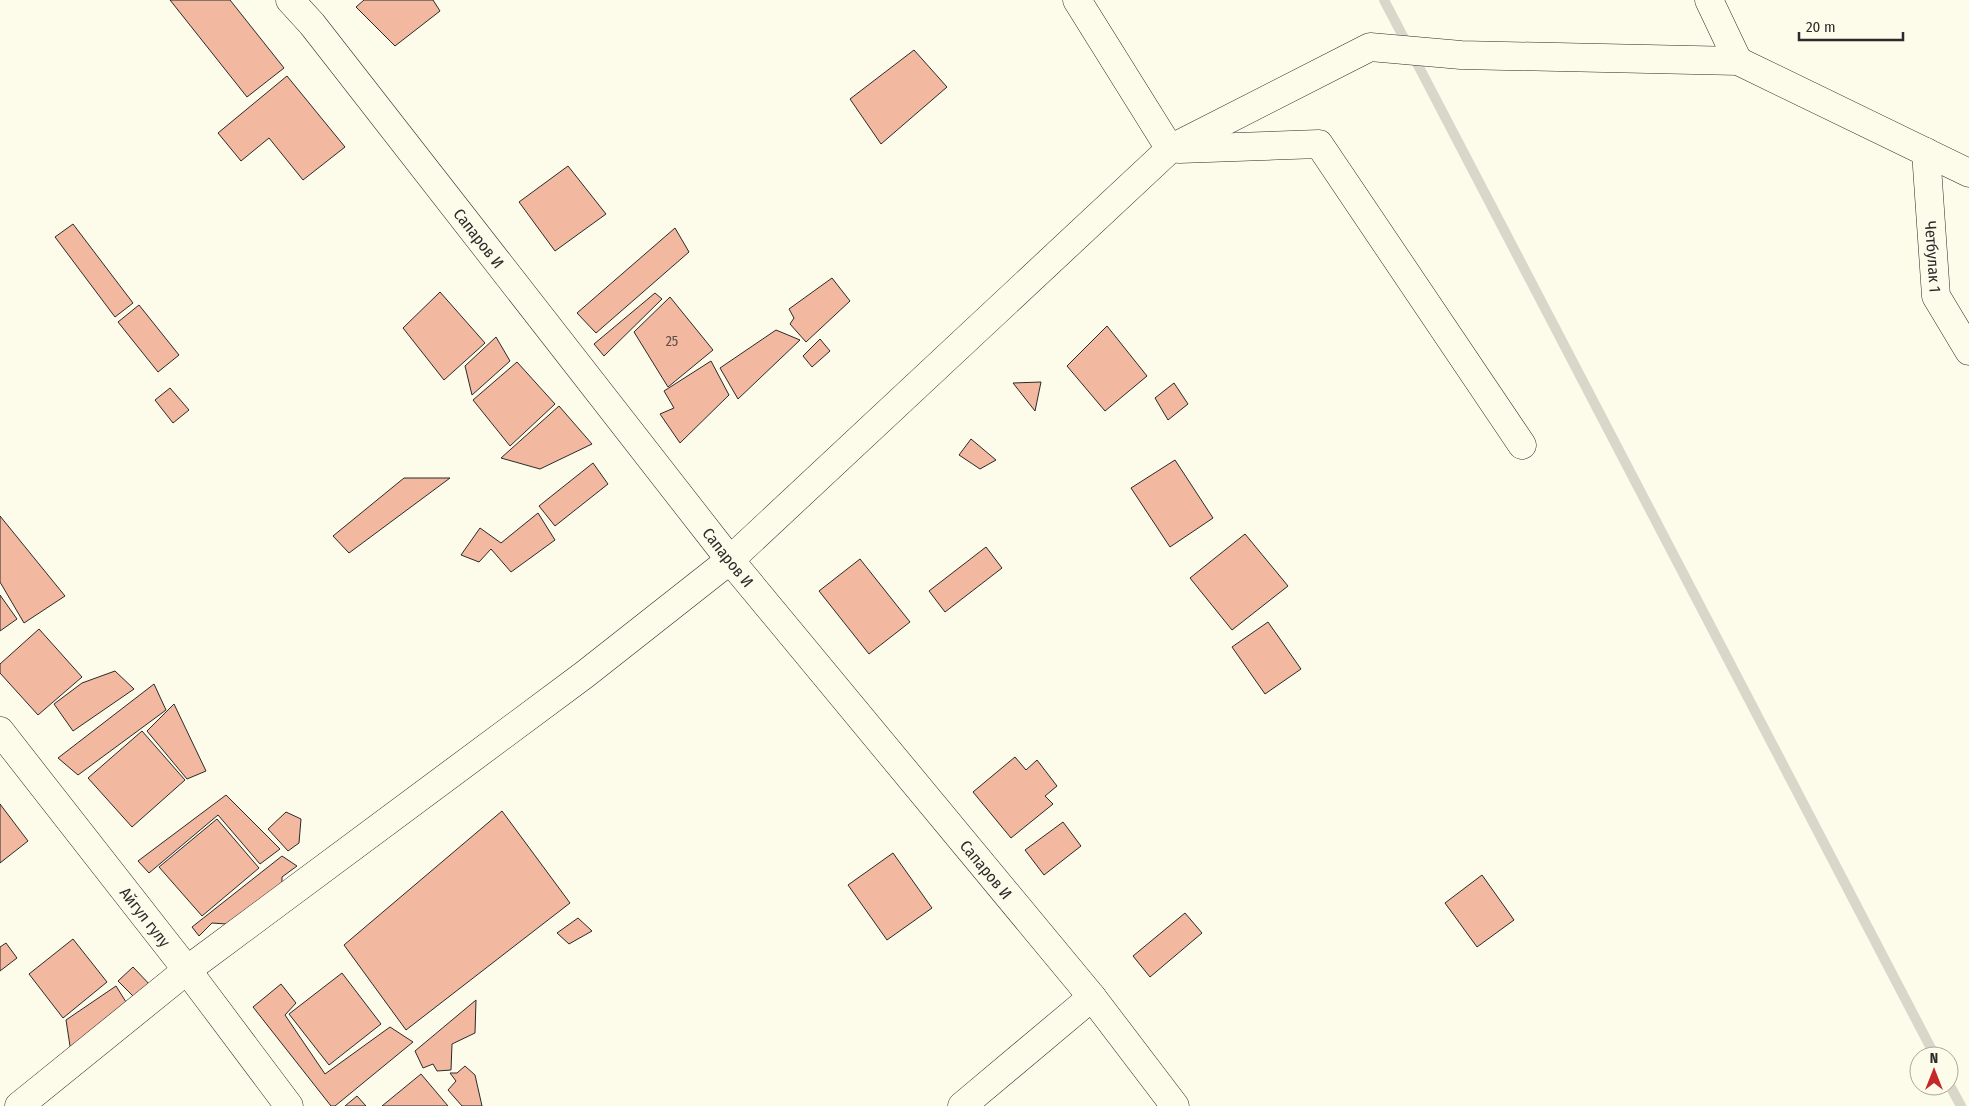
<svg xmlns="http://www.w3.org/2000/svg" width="1969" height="1106" font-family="'Fira Sans Condensed',sans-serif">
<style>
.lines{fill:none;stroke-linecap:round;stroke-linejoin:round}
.stream{stroke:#d8d7c9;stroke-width:10}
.building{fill:#f2b8a0;stroke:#2b2b2b}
.minor-casing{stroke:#2b2b2b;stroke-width:29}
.minor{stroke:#fdfbea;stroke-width:28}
.labels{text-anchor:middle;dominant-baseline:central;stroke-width:4;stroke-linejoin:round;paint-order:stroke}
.number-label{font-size:14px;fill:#5d4e48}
.street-label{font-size:16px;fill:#2b2b2b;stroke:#fdfbea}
</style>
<rect width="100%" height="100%" fill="#fdfbea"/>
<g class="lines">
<!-- stream -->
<path class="stream" d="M1384,0L1935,1056
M1949,1084L1961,1106"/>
</g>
<!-- building -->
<path class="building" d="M170,0H230L284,68L247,97Z
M364,0H433L440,11L395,46L356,7Z
M914,50L947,87L881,144L850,99Z
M287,76L345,147L303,180L269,138L241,161L218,133Z
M568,166L606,214L555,251L519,202Z
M73,224L133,303L115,317L55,237Z
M675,228L689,252L596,333L577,313Z
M832,278L850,301L806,342L790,324L794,318L789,309Z
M440,292L485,343L444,380L403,328Z
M655,293L662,299L604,356L594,344Z
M670,297L713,350L668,387L634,332Z
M139,305L179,355L158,372L118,322Z
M1107,326L1147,376L1105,411L1067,366Z
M776,330L800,340L738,399L720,368Z
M496,337L510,361L472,395L465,366Z
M820,339L830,351L812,367L803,356Z
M711,361L729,395L680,443L660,414L674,408L664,391Z
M517,362L555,404L510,446L473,400Z
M1041,382L1035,411L1013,383Z
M1174,383L1188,404L1168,420L1155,398Z
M170,388L189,410L173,423L155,400Z
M559,406L592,444L540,469L501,458Z
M971,439L996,460L980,469L959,455Z
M1175,460L1213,518L1170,547L1131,488Z
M593,463L608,484L555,526L539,506Z
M404,478H450L349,553L333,536Z
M538,513L555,540L511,572L491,549L479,562L461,555L480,528L501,543Z
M0,516L65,596L24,623L0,582Z
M1245,534L1288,586L1232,630L1190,578Z
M986,547L1002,568L945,612L929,591Z
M860,559L910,622L869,654L819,591Z
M0,595L17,619L0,631Z
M1268,622L1301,669L1265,694L1232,647Z
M39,629L82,677L38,715L0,673V664Z
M115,671L134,689L73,731L54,704L82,683Z
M154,684L166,710L78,775L58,758Z
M174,704L206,771L187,779L147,731Z
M142,731L185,780L132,827L88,778Z
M1015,757L1026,770L1037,760L1057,786L1045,796L1053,804L1011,838L973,792Z
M226,795L280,849L260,864L218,815L149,873L138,861Z
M0,804L28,841L0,863Z
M502,811L570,903L406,1030L344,945Z
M286,812L301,819L299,843L288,851L268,829Z
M217,819L259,868L202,916L159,867Z
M1063,822L1081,846L1044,875L1025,850Z
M893,853L932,908L887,940L848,885Z
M282,856L297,866L282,877V893L241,925L212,923L199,936L192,927Z
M1482,875L1514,920L1477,947L1445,903Z
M1185,913L1202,933L1150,977L1133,956Z
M578,918L592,931L569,944L557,933Z
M73,939L107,982L63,1018L29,974Z
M6,943L17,958L0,971V947Z
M133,967L152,987L138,1001L118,981Z
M342,973L381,1024L329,1065L289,1014Z
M281,984L296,1003L285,1015L325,1074L390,1027L413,1042L335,1106H331L253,1007Z
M116,986L131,1010L72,1059L66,1020Z
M476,1000L475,1033L452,1044L451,1070L437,1071L433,1064L423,1068L415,1051Z
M465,1066L475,1075L482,1106H462L448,1090L456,1081L450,1073H457Z
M421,1074L448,1106H382Z
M357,1096L366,1106H345Z"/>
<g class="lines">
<!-- minor casing -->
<g class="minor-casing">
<g id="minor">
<path id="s1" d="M290,0L312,24L730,560L1092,997L1175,1106"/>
<path d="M1077,0L1170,149"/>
<path d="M1709,0L1738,61"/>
<path d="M1179,149L1319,144L1522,445"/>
<path id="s2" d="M1926,152L1936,296L1969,351"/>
<path id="s3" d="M0,731L187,970L289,1106"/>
<path d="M19,1106L187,970L584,675L730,560L1170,149L1370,47L1461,55L1738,61L1969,173"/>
<path d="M962,1106L1092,997"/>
</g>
</g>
<!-- minor -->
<use href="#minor" class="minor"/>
</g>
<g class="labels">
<!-- number labels -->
<g class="number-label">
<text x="672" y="341">25</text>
</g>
<!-- street labels -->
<g class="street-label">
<text stroke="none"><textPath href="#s1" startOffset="304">Сапаров И</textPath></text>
<text stroke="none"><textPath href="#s2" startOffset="105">Четбулак 1</textPath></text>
<text stroke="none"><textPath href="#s1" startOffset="709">Сапаров И</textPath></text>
<text stroke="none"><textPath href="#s1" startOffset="1114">Сапаров И</textPath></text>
<text stroke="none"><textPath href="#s3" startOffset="236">Айгул гулу</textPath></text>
</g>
</g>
<!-- north arrow -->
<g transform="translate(1934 1071)"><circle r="24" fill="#fdfbea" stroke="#a9a89e"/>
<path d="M0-4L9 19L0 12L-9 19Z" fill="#c62828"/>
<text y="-8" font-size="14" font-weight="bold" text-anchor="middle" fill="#2b2b2b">N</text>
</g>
<!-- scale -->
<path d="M1799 32v8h104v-8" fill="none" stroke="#2b2b2b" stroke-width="2.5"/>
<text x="1806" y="32" font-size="15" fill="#2b2b2b" stroke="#fdfbea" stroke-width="4" paint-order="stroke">20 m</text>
</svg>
